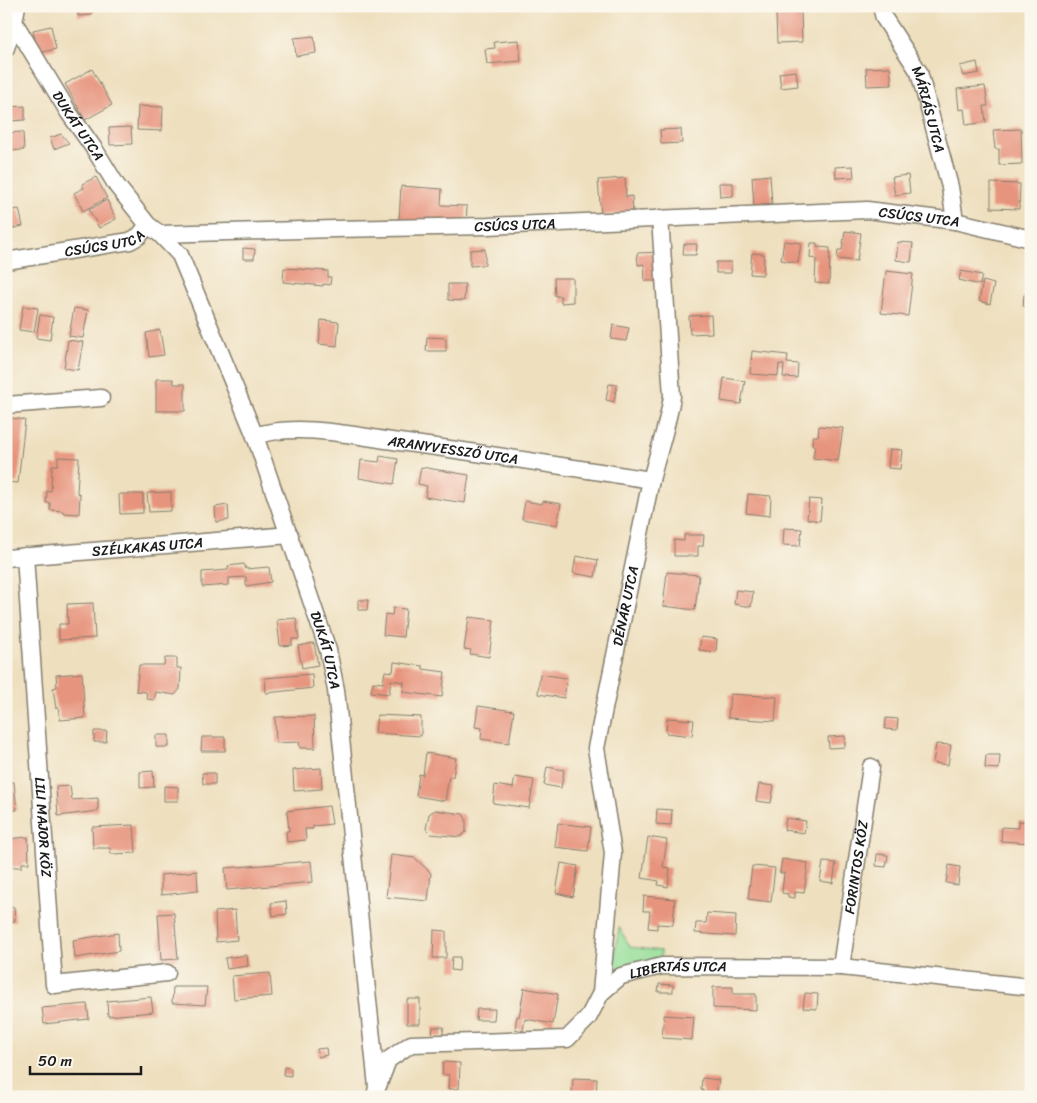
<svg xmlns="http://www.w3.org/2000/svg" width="1037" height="1103" font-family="Sriracha,sans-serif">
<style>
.green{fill:#95de98;stroke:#587d5a}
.building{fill:#e7947e}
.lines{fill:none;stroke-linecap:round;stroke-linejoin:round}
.minor-casing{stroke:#857e6d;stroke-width:19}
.minor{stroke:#fff;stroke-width:16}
.labels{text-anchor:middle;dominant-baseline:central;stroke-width:4.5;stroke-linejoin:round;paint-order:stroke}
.street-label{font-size:14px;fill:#1c1c1c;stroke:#fbf7ec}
</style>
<rect width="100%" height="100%" fill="#fbf7ec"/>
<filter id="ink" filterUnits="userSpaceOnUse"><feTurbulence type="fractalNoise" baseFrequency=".02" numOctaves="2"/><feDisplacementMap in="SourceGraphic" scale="10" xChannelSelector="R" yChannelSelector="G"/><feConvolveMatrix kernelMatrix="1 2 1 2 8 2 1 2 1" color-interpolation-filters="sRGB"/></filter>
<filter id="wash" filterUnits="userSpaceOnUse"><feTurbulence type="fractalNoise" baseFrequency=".0096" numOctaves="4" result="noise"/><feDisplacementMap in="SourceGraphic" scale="20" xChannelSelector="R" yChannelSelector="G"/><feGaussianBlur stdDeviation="1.12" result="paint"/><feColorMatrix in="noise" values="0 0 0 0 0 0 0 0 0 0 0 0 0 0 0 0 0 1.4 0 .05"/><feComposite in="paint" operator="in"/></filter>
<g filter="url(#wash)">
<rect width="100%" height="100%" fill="#eedfbe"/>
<!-- green -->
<path class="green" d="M619,927L630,947L661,951V961L611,980Z"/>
<g id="blocks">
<!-- building -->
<path class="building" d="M78,6H92V15L78,16Z
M801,12L802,42L777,43L776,13Z
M51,26L56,49L38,53L33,30Z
M314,36L316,53L296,56L294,38Z
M519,40L521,61L487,64L485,49L495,48L494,42Z
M977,62L979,73L963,76L960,66Z
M890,67L892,85L867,86L866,68Z
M92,69L112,105L85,120L65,84Z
M796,71L798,86L781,88L779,73Z
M985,86L988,106H984L986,122L966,125L964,109L959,110L957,89Z
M6,88L11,89L7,106H6Z
M25,106V120L9,121L8,107Z
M138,106L163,107L162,131L137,130Z
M131,127L132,144L110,145L109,128Z
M681,129L682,143L661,144L660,130Z
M1021,129L1022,164L999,165V149H995L993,130Z
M23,132L24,150L6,151V133Z
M61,134L69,143L54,149L50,138Z
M853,166L854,177L836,178L835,167Z
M770,175L772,204L754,206L752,177Z
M908,175L910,193L895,195L892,177Z
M96,177L107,198L83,211L74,193L84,188L82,184Z
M625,178L626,197L632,196L633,213L601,215L598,180Z
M719,183H733V196L720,197Z
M991,183L1020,184L1019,209L991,208Z
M401,186L442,189L441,205L467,206L466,225L399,221Z
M107,200L116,219L99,228L89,210Z
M19,209L23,226L6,230V211Z
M845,231L861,233L857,261L837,259L838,250H842Z
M784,241L801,243L798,263L781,260Z
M898,242L913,243L911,262L896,260Z
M811,243H817V247L830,248L829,284L815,283L816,259L810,258Z
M684,244H697L696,255H683Z
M243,248L255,249L254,259H243Z
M485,249V265L470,266V250Z
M661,252L662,281H645L644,264L638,265L637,253Z
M752,253L764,254L763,275L750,274Z
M716,262H731V273H716Z
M284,268L328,271V277H331L330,285L323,284V286L283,282Z
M886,271L913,274L908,316L881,313Z
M961,271L982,275L980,285L959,280Z
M554,278H573V302L561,303V296H555Z
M983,281L994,284L990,304L979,301Z
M448,284H465L464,301L448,300Z
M1024,295H1031V307L1023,306Z
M23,306L38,308L34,332L19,330Z
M74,308L88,310L83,338L69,336Z
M40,315L53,317L50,340L36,338Z
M711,315L712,333L690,334L689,316Z
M321,320L339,322L337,346L319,344Z
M613,325L629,328L626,341L611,339Z
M160,330L164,355L149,357L146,333Z
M427,337L446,338V351H426Z
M68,340L83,342L78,370L64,368Z
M752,351L788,355L787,363L798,364L797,378L783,377L784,365L779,364L778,376L750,374Z
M724,378L745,381L741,404L721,401Z
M156,379H173L174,384H185V411H156Z
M609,384L617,385L614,402L606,400Z
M6,417L25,420L18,483L6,482Z
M819,426L843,428L838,461L813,458L815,445H812L813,436H818Z
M890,449L902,450L900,469L888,468Z
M380,456L398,459L394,484L359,478L361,460L379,462Z
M58,457L79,458L77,493L80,494L79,514L63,513V511L50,510V503H46L47,491H51L52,465H58Z
M421,467L469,475L465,503L425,497L427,486L418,484Z
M171,492V511L149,512L147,493Z
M119,494H143V513L120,514Z
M748,494L771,496L770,516L746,513Z
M809,499L822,500L820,521L807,519Z
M525,501L542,504L543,501L561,504L557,525L522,519Z
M228,505L229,520L216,522L215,507Z
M784,528L802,529L800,546L783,545Z
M684,535H704L703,546H698V556H674V540L684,541Z
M576,556L598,560L595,577L573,573Z
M244,564L246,569L269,567L271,582L246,586V577L229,578V585L202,587V572L228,570V566Z
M667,572L699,575L695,610L663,606Z
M736,590L753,592L751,607L734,604Z
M358,600H368L367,610H358Z
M93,603L95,638L59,640V624H68L67,604Z
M393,608L406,609L403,637L383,635L385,614L392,615Z
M469,617L494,620L489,657L470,654L471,650L464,649Z
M296,618L299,639H292V645L280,646L277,620Z
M701,637L717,639L716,652L699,650Z
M314,643L318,665L302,668L298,646Z
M165,658H177V668H181L180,689L175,695L156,692L154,700L147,699L146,692L136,691L139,665H164Z
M394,662L423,666V669L445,672L442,697L403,692L404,682L391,680L389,694L371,692L373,682L383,683L385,671L393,672Z
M82,673L85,718L60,720L58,707L56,709L53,688L57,687L56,675Z
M312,674L313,688L266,693L265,678Z
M540,674L567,678L564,698L538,694Z
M730,694L777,697L775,721L728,718Z
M478,706L514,711L509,743L481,739L482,728L475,727Z
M377,715L421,717V736L375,733Z
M314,716L315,748H300L299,742L276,743L275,717Z
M667,718L694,720L692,736L666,733Z
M886,718L898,719L897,730L885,729Z
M94,731H107L106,742H94Z
M156,735H169V747H156Z
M845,736V747L829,748L828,737Z
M202,737H225V751H201Z
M936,744L951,745L948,765L933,763Z
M426,753L456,758L453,777L449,776L445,801L416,796L419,774L423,775Z
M986,755H1000L999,769L985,768Z
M547,767L564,770L561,788L544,785Z
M321,768L322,789L294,791L293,770Z
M153,771L154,787L140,788V772Z
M202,773H215V784H203Z
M515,777L534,780L529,808L493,803L495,785L513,788Z
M6,782H14L17,810L6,811Z
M759,784L774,786L771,803L756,801Z
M70,786L72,800L98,798V811L58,816L56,787Z
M164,786L178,787V801H164Z
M329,806L332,824L313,826V829H305L306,840L287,842L286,831H289L287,811Z
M657,809L672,810L671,825L656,824Z
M435,810L463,814L466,819V832L460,837L431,834L426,829L429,814Z
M786,818L806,821L804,833L784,830Z
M1018,821L1031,822V843L1001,841L1002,827L1018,828Z
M558,823L591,827L588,851L555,847Z
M134,825L136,853L111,854L110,848H93L92,827Z
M28,837L29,863H22V867H7L6,839Z
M648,837L667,840L663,867L670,868L668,887L658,885L659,881L642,878Z
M877,854L888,855L886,867L876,866Z
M391,855L415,858L431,873L428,901L386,897Z
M782,859L808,863L804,893L795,892V898L788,897V894L782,893L784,873H780Z
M311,861L313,882L227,890L225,868Z
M823,862L836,863L833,883L820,881Z
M561,863L578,866L573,897L556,893Z
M949,865L960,867L958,885L946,883Z
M752,866L775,868L771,902L748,899Z
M197,871L198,891L161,895V875Z
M644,896L675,899L673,925L657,924V929L648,928L650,911H643Z
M286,901L287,914L273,916L271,903Z
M14,907L15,921L6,922V908Z
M235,910L237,940L216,942L215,912Z
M174,913L178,959L161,960L158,914Z
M707,913L736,915L735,936L695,933L696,923H706Z
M434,930L446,931V958H433Z
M118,933L119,951L75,958L73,940Z
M247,955L248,966L227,969L225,958Z
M452,957H460L459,971L451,970Z
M270,973L272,996L234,999L232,976Z
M659,984L673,985V992H658Z
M173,987H207L205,1005L172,1003Z
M713,987H733V994H756V1010L713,1008Z
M524,988L558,994L553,1024L525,1019L523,1031L515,1029L517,1016L519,1017Z
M805,993L818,994L817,1009L803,1008Z
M151,997L153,1012L108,1016L107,1001Z
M407,999H420V1024H407Z
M87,1004L89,1019L44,1024L42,1008Z
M477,1009H495L494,1020H476Z
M664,1015L694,1017L692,1040L662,1038Z
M433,1027H444L442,1037L432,1036Z
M326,1048L327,1055L318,1057L317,1049Z
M443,1062L460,1063L459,1089H448L449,1075H442Z
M284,1067L291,1068V1076L283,1075Z
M573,1078L597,1079L596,1097H580V1094L572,1093Z
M702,1078L719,1080L716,1097L703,1095V1090H701Z
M528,1093H548L547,1097H528Z"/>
</g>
</g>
<g filter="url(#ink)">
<use href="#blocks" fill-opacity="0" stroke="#857e6d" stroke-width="1"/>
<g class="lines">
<!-- minor casing -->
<g class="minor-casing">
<g id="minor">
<path id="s1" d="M881,6L884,18L919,72L950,187L955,221"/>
<path id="s2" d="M14,22L69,113L95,150L117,186L148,225L160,234L180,255L255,436L328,650L336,690L377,1087L375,1097"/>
<path d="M6,48L14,22L17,6"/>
<path id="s3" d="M160,234L335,229L488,226L867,210L955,221L1031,239"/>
<path id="s4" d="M6,261L130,241L139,236L148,225"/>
<path d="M6,405L101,398"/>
<path id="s5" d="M255,436C295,422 357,436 399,442C483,453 567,467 651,480"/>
<path id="s6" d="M25,556L54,985L167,973"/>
<path id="s7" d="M6,558L290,535"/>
<path id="s8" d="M841,967L871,767"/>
<path id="s9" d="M601,993L613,853L596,748L651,480C658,452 668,425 672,396L660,218"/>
<path id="s10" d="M378,1086L388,1060L411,1044L567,1039L588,1018L601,993L621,976L662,966L841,967L1031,987"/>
</g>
</g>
<!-- minor -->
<use href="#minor" class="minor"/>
</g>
</g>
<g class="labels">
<!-- street labels -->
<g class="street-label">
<text stroke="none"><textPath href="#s1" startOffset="115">MÁRIÁS UTCA</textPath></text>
<text stroke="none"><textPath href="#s2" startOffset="122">DUKÁT UTCA</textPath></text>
<text stroke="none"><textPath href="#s3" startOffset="760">CSÚCS UTCA</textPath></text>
<text stroke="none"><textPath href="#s3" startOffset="355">CSÚCS UTCA</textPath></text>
<text stroke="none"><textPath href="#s4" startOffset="100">CSÚCS UTCA</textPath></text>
<text stroke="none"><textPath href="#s5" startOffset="200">ARANYVESSZŐ UTCA</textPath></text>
<text stroke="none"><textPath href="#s7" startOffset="142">SZÉLKAKAS UTCA</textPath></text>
<text stroke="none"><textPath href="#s9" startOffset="392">DÉNÁR UTCA</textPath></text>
<text stroke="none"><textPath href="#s2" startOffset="709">DUKÁT UTCA</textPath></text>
<text stroke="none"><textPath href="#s6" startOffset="272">LILI MAJOR KÖZ</textPath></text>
<text stroke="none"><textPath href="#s8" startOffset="101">FORINTOS KÖZ</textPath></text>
<text stroke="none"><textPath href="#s10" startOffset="354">LIBERTÁS UTCA</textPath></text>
</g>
</g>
<!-- margin -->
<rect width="1037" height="1103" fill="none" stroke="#fbf7ec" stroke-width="25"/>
<!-- scale -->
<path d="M30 1066v8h111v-8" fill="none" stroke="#1c1c1c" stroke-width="2.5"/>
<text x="38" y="1066" font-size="15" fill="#1c1c1c" stroke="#fbf7ec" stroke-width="4" paint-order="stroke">50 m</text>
</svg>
